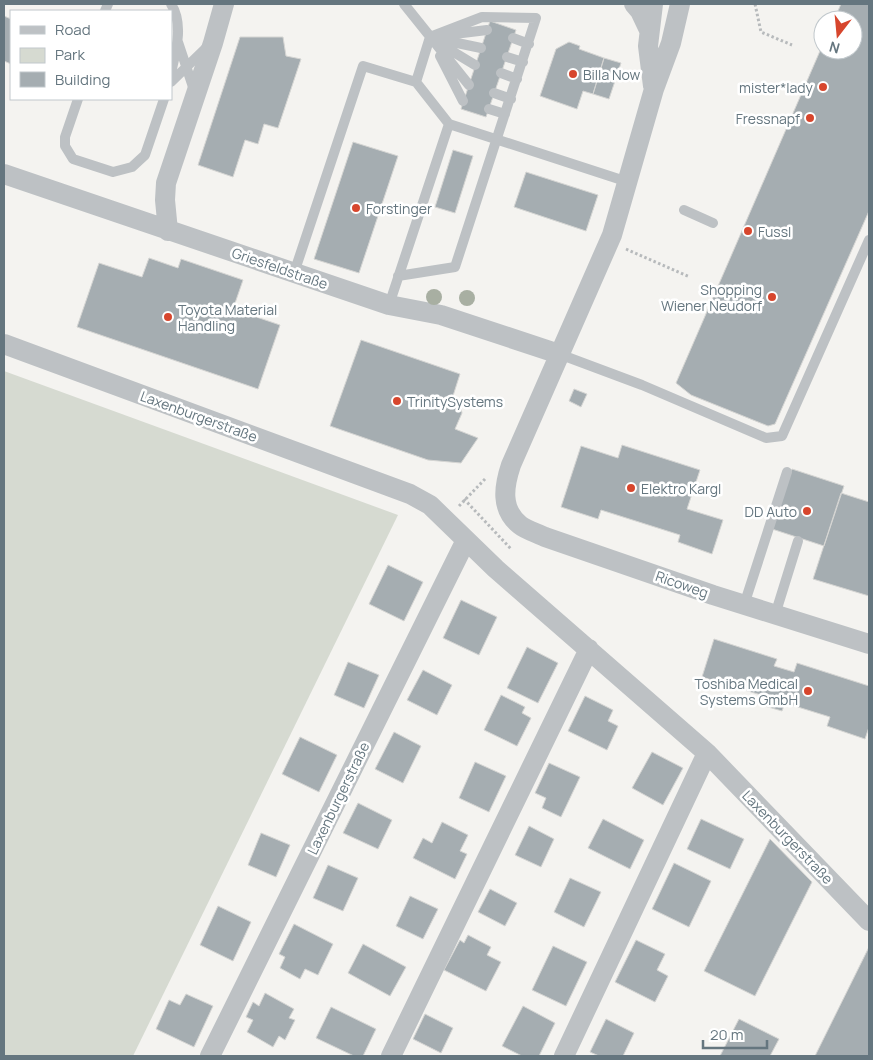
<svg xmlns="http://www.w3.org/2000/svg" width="873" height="1060" font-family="Manrope,sans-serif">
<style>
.green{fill:#d6dad1}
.building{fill:#a5adb1;stroke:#d5d5d3}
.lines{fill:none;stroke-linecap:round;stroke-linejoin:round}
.path{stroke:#b7babc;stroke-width:3;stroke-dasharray:2.5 2.5;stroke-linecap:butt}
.service{stroke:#bdc1c4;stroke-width:10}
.minor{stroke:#bdc1c4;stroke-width:20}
.tree{fill:#a8afa2}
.poi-dot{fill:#d7462d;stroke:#fff;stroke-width:2}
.labels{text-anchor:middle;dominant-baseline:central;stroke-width:5;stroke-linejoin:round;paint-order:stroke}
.poi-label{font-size:14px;fill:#65767f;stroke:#fff;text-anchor:start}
.street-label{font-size:14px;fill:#65767f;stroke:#fff}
</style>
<rect width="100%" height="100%" fill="#f4f3f0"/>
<!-- green -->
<path class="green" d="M4,371L398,515L133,1056H4Z"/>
<!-- building -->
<path class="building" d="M841,4H869V211L775,424L768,426L691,395L676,383L823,44V50H853V20H834Z
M4,16L11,19V64L4,61Z
M490,21L516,30L486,117L461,109Z
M240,37H283L286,56L301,59L278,128L264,124L258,144L245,140L233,177L198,165Z
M569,42L580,46L579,49L604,58L593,94L583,91L577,109L540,96L556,49Z
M604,58L621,63L609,99L593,94Z
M353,142L398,156L359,273L314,259Z
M453,150L473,156L455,213L435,207Z
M526,172L598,195L586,231L514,207Z
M149,258L178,268L181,259L243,280L233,309L280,325L258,389L77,327L99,263L142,277Z
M361,340L460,374L452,399L460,404L462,413L455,429L478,438L461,463L428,460L330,426Z
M574,389L587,394L581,407L569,401Z
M622,445L700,470L687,509L723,520L712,554L678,542L680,535L601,510L598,519L561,507L581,446L618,458Z
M792,469L844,486L824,546L772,529Z
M841,493L869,502V596L813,579Z
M388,565L423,582L404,621L369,604Z
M461,600L497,617L479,655L443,638Z
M714,639L777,659L774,666L794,672L797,663L869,686V727L865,739L827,726L830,717L785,703L782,711L758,704L761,695L702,677Z
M527,647L558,663L538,703L507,688Z
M348,662L379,675L364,708L334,695Z
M423,670L452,685L437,715L407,700Z
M501,695L525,707L522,713L531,718L517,746L484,730Z
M585,696L613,710L608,721L618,726L607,750L568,731Z
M394,732L421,746L403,783L375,769Z
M300,737L337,755L319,792L282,774Z
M652,752L683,768L663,805L632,788Z
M475,762L506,776L489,812L459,798Z
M549,763L580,777L561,817L542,808L546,798L535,793Z
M358,803L392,820L378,849L343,833Z
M603,819L644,840L630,869L588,848Z
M701,819L744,839L730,869L687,849Z
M442,822L468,835L460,851L467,854L455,879L413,858L423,838L432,843Z
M529,826L554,839L541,867L515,855Z
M261,833L290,845L276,877L248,865Z
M770,839L812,882L755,996L704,971Z
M674,863L711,881L689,927L652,909Z
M328,865L358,878L343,911L313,898Z
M570,878L601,892L584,927L554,912Z
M490,889L517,903L505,926L478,912Z
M410,896L438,909L423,939L396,926Z
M218,906L251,922L233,961L200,945Z
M294,924L333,944L318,975L305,969L300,979L280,968L285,957L279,954Z
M468,935L491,947L487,955L501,962L486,991L444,970L460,940L464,943Z
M636,940L665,954L657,970L668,976L655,1002L615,982Z
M363,944L406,967L390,996L348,973Z
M553,946L587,962L566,1006L532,990Z
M869,947V1056H815Z
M265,993L294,1009L289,1018L295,1020L285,1040L279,1036L273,1047L247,1032L253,1020L246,1017L253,1002L259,1006Z
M186,994L213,1006L194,1047L156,1029L169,1000L180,1005Z
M523,1006L555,1023L539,1056H522L502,1046Z
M331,1007L376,1029L363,1056H354L316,1038Z
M425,1014L453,1028L441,1053L413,1039Z
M606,1019L634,1033L623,1056H599L590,1052Z
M739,1019L779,1039L770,1056H720Z"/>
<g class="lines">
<!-- path -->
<path class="path" d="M755,4L761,32L792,45
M626,249L690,277
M464,499L512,550
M459,506L486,478"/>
<!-- service -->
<path class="service" d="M171,4C184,24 176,51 171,73
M404,4L469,85
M105,11L108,4
M446,35L487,30
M430,37L416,82L449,124L628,182
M513,38L529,44
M438,39L481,48
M178,42L194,90
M437,42L475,65
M440,56L463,101
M507,57L523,62
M501,73L517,79
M171,82L206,48
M494,93L511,99
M78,99L65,137V146L73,159L113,172L132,167L145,155L164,99
M489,109L505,114
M684,210L713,223
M294,273L363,66L416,82
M398,276L455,267L536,18L482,17L430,37
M389,305L449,124
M559,354L642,385L766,438L782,436L869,240
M744,605L787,472
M775,615L798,541"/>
<!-- minor -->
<path class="minor" d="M634,4L640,11L649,30
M653,4L648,46L653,86
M680,4L671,43L654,89L612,235L511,465C504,486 500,509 520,525C526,530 537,533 545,537L713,595L869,644
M4,174L389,305L441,315L559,354
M168,231L165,200L166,183L213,43L224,4
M4,344L410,494L430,505L496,569L707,753L869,921
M210,1056L466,540
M391,1056L589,649
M564,1056L707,753"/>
</g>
<!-- trees -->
<g class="tree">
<circle cx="434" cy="297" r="8"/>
<circle cx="467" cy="298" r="8"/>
</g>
<!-- markers -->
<g class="poi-dot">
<circle cx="573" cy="74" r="5"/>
<circle cx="823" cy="87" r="5"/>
<circle cx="810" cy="118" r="5"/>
<circle cx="356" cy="208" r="5"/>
<circle cx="748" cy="231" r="5"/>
<circle cx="772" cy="297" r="5"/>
<circle cx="168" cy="317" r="5"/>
<circle cx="397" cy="401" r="5"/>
<circle cx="631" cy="488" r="5"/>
<circle cx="807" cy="511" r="5"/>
<circle cx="808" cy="691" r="5"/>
</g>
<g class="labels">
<!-- poi labels -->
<g class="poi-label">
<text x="583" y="74">Billa Now</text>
<text x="813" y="87" text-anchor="end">mister*lady</text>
<text x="800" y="118" text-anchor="end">Fressnapf</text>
<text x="366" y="208">Forstinger</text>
<text x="758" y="231">Fussl</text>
<text x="762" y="289" text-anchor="end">Shopping<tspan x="762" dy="16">Wiener Neudorf</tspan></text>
<text x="178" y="309">Toyota Material<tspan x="178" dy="16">Handling</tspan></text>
<text x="407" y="401">TrinitySystems</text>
<text x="641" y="488">Elektro Kargl</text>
<text x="797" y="511" text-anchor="end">DD Auto</text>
<text x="798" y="683" text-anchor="end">Toshiba Medical<tspan x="798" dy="16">Systems GmbH</tspan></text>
</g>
<!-- street labels -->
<g class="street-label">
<text transform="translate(280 268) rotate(19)">Griesfeldstraße</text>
<text transform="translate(199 416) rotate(20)">Laxenburgerstraße</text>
<text transform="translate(682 584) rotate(19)">Ricoweg</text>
<text transform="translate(338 798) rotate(-64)">Laxenburgerstraße</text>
<text transform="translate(788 837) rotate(46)">Laxenburgerstraße</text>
</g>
</g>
<!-- border -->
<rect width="873" height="1060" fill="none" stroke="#65767f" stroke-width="10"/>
<!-- legend -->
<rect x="10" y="10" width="162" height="90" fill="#ffffff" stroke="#c1c8cc"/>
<rect x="20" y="26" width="25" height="8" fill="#bdc1c4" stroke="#c1c8cc"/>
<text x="55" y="35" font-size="15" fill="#65767f">Road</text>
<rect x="20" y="48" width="25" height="15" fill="#d6dad1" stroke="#c1c8cc"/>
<text x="55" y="60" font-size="15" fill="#65767f">Park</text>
<rect x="20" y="72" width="25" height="15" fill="#a5adb1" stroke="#c1c8cc"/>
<text x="55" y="85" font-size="15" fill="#65767f">Building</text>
<!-- north arrow -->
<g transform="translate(838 35) rotate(196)"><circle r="24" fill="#ffffff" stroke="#c1c8cc"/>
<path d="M0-4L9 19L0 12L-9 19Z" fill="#d7462d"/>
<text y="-8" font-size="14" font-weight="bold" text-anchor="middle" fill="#65767f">N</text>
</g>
<!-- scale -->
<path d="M703 1040v8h64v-8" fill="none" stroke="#65767f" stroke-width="2.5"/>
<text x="710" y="1040" font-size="15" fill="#65767f" stroke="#ffffff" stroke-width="4" paint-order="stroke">20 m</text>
</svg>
